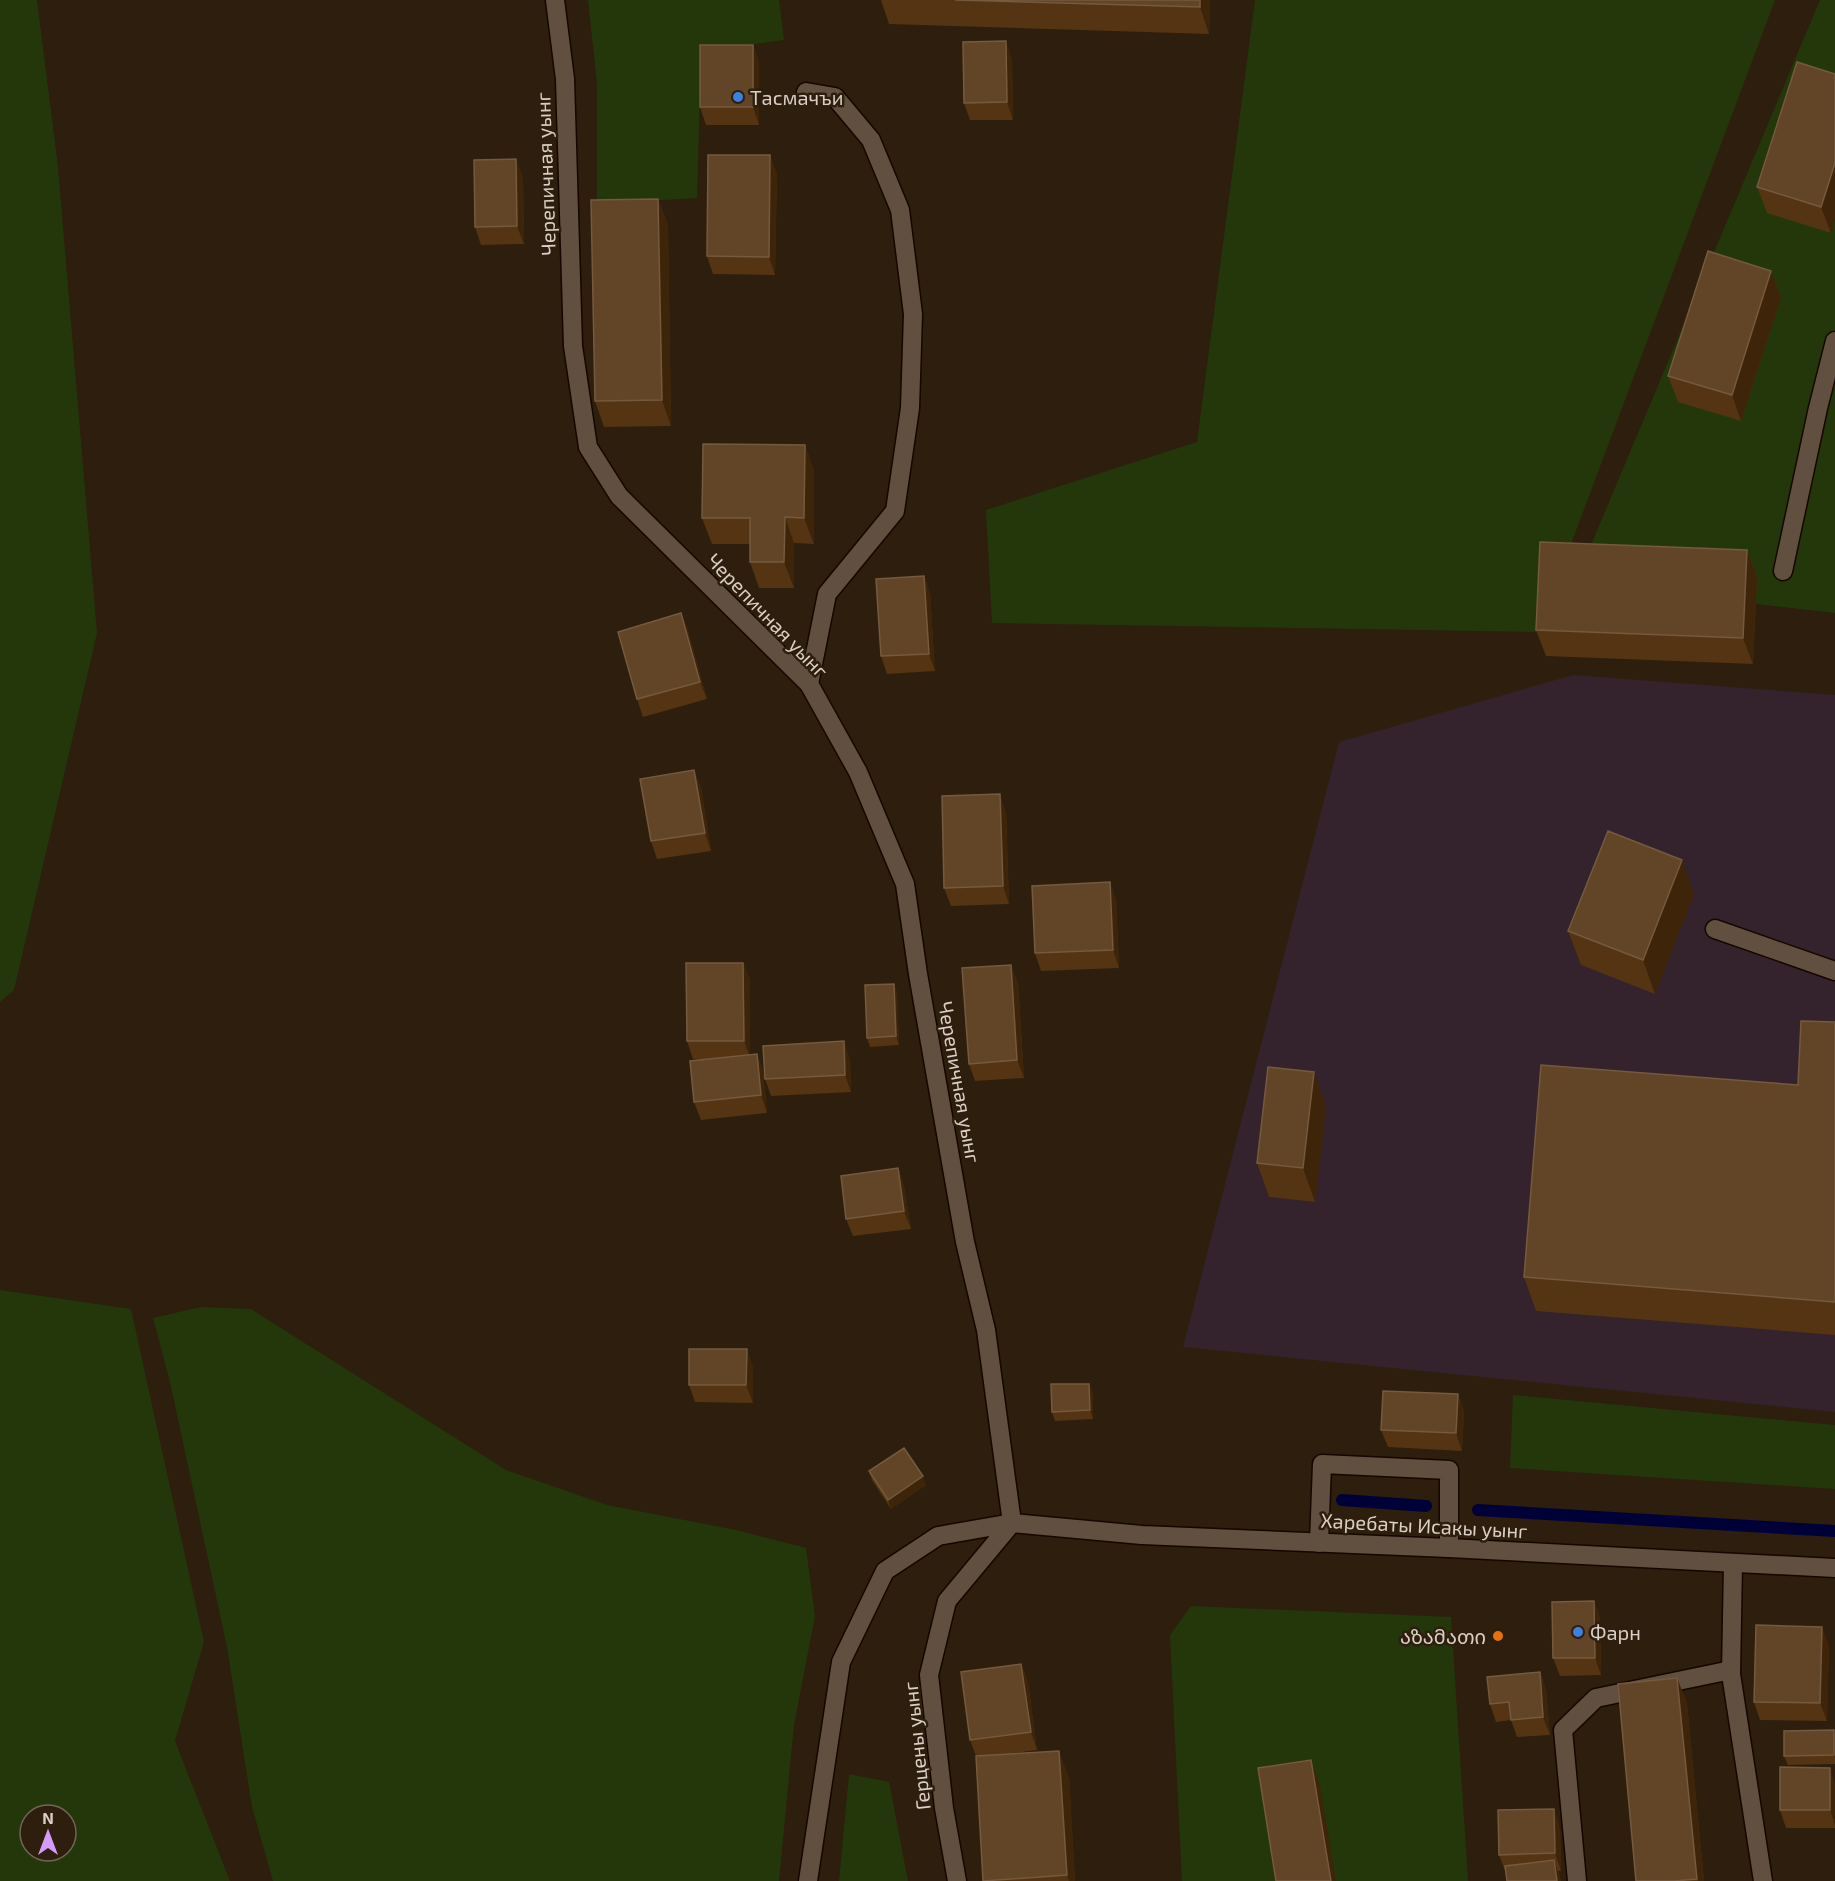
<svg xmlns="http://www.w3.org/2000/svg" width="1835" height="1881" font-family="'Exo 2','Noto Sans Georgian',sans-serif">
<style>
.industrial{fill:#34232c}
.green{fill:#24370b;fill-rule:evenodd}
.lines{fill:none;stroke-linecap:round;stroke-linejoin:round}
.stream{stroke:#000038;stroke-width:12}
.lane-casing{stroke:#150700;stroke-width:21}
.street-casing{stroke:#150700;stroke-width:21}
.secondary-casing{stroke:#150700;stroke-width:21}
.lane{stroke:#61503f;stroke-width:18}
.street{stroke:#61503f;stroke-width:18}
.secondary{stroke:#61503f;stroke-width:18}
.wall{fill:#543412}
.shaded-wall{fill:#3e2409}
.building{fill:#624426;stroke:#755a3f;stroke-width:1.5}
.shop-dot{fill:#3f7fe0;stroke:#2d1e0e;stroke-width:2}
.food-dot{fill:#e8710a;stroke:#2d1e0e;stroke-width:2}
.labels{text-anchor:middle;dominant-baseline:central;stroke-width:5;stroke-linejoin:round;paint-order:stroke}
.poi-label{font-size:20px;fill:#dacfc5;stroke:#2d1e0e;text-anchor:start}
.street-label{font-size:20px;fill:#dacfc5;stroke:#2d1e0e}
</style>
<rect width="100%" height="100%" fill="#2d1e0e"/>
<!-- industrial -->
<path class="industrial" d="M1573,675L1835,695V1412L1183,1347L1339,742Z"/>
<!-- green -->
<path class="green" d="M0,0H37L58,167L97,633L14,990L0,1002Z
M588,0H779L784,40L701,51L697,198L597,204V83Z
M1255,0H1775L1538,632L992,623L986,510L1197,442Z
M1820,0H1835V613L1575,583Z
M0,1290L131,1309L204,1642L175,1741L230,1881H0ZM30,1815H66V1851H30Z
M201,1307L251,1309L506,1470L607,1505L736,1530L806,1548L815,1616L794,1725L779,1881H273L252,1807L227,1647L170,1382L153,1318Z
M1513,1395L1835,1425V1489L1510,1468Z
M1191,1606L1451,1617L1468,1881H1182L1170,1635Z
M849,1774L889,1782L908,1881H839Z"/>
<g class="lines">
<!-- stream -->
<path class="stream" d="M1342,1500L1426,1506
M1478,1510L1835,1531"/>
<!-- lane casing -->
<g class="lane-casing">
<path id="lane" d="M806,92L835,97L871,140L900,210L913,314L910,408L895,511L827,594L809,684
M1783,571L1818,408L1835,341
M1715,929L1835,971
M1319,1543L1322,1464L1449,1470V1548
M1733,1563L1731,1674L1763,1881
M1577,1881L1563,1730L1596,1698L1731,1670"/>
</g>
<!-- street casing -->
<g class="street-casing">
<path id="street" d="M555,0L565,79L573,346L588,447L619,496L809,684L858,772L905,884L918,974L965,1242L986,1330L1012,1523"/>
</g>
<!-- secondary casing -->
<g class="secondary-casing">
<path id="secondary" d="M808,1881L841,1662L885,1571L938,1536L1012,1523L1142,1535L1449,1548L1835,1568
M957,1881L944,1808L929,1675L947,1601L1012,1523"/>
</g>
<!-- lane -->
<use href="#lane" class="lane"/>
<!-- street -->
<use href="#street" class="street"/>
<!-- secondary -->
<use href="#secondary" class="secondary"/>
</g>
<!-- wall -->
<path class="wall" d="M881,0H1210L1209,34L889,24Z
M753,45L759,62V125H706L700,107Z
M1012,59L1013,120H970L964,103Z
M1797,62L1831,233L1767,213L1757,187Z
M777,173L775,275L713,274L707,256Z
M523,177L524,244L481,245L475,227Z
M658,199L668,225L671,426L604,427L595,401Z
M1771,271L1781,297L1741,421L1678,402L1668,376Z
M805,445L814,471V544L794,543V588H759L750,562V544H712L702,518Z
M1747,550L1757,576L1753,664L1546,656L1536,630Z
M924,576L930,593L935,671L887,674L881,656Z
M681,613L688,631L707,699L643,717L637,699Z
M701,787L711,851L657,859L651,841Z
M1006,812L1009,904L951,906L944,888Z
M1110,882L1116,900L1119,968L1041,971L1035,953Z
M1694,894L1655,994L1581,965L1568,931Z
M743,963L750,980V1055L757,1054L763,1071L767,1113L701,1120L694,1102L709,1059H693L687,1041Z
M1018,982L1024,1078L975,1081L969,1064Z
M894,984L897,993L899,1045L870,1047L867,1038Z
M1835,1022V1335L1536,1311L1524,1277L1798,1085Z
M850,1059L851,1092L771,1096L765,1079Z
M1326,1106L1315,1202L1269,1197L1257,1163Z
M898,1168L904,1186L911,1229L853,1236L846,1219Z
M753,1367V1403L695,1402L689,1385Z
M1089,1384L1093,1393V1419L1055,1421L1052,1412Z
M1458,1394L1464,1412L1462,1451L1388,1447L1381,1430Z
M869,1471L926,1485L891,1509L872,1480Z
M1594,1601L1600,1619L1601,1675L1560,1676L1553,1658Z
M1829,1645L1827,1721L1760,1720L1754,1702Z
M1021,1664L1028,1682L1037,1750L998,1755L1069,1777L1075,1881H984L976,1756L970,1740Z
M1540,1672L1546,1690L1550,1735L1517,1737L1511,1720L1496,1722L1490,1704Z
M1677,1678L1687,1704L1704,1881H1636Z
M1835,1734V1764L1788,1765L1784,1756Z
M1835,1783V1828H1786L1780,1810Z
M1560,1827L1561,1871H1558L1561,1881H1507L1506,1873L1499,1855Z"/>
<!-- shaded-wall -->
<path class="shaded-wall" d="M1200,0H1210L1209,34L1200,7Z
M1006,41L1012,59L1013,120L1007,102Z
M753,45L759,62V125L753,107Z
M770,155L777,173L775,275L769,257Z
M516,159L523,177L524,244L517,226Z
M1835,163V219L1831,233L1821,207Z
M658,199L668,225L671,426L662,400Z
M1771,271L1781,297L1741,421L1732,395Z
M805,445L814,471V544L804,518Z
M785,517L794,543V588L784,562Z
M1747,550L1757,576L1753,664L1743,638Z
M924,576L930,593L935,671L929,654Z
M681,613L688,631L707,699L700,682Z
M694,770L701,787L711,851L705,833Z
M1000,794L1006,812L1009,904L1003,886Z
M1682,860L1694,894L1655,994L1643,960Z
M1110,882L1116,900L1119,968L1113,950Z
M743,963L750,980V1058L744,1041Z
M1011,965L1018,982L1024,1078L1017,1060Z
M894,984L897,993L899,1045L896,1036Z
M844,1041L850,1059L851,1092L845,1075Z
M757,1054L763,1071L767,1113L761,1095Z
M1314,1072L1326,1106L1315,1202L1303,1168Z
M898,1168L904,1186L911,1229L904,1211Z
M747,1349L753,1367V1403L746,1385Z
M1089,1384L1093,1393V1419L1090,1410Z
M1458,1394L1464,1412L1462,1451L1456,1433Z
M923,1476L926,1485L891,1509L888,1500Z
M1594,1601L1600,1619L1601,1675L1595,1658Z
M1822,1627L1829,1645L1827,1721L1820,1703Z
M1021,1664L1028,1682L1037,1750L1031,1732Z
M1540,1672L1546,1690L1550,1735L1543,1717Z
M1677,1678L1687,1704L1704,1881H1698L1697,1879Z
M1834,1730L1835,1734V1757L1834,1755Z
M1059,1751L1069,1777L1075,1881H1069L1067,1875Z
M1311,1760L1320,1786L1336,1881H1331Z
M1830,1768L1835,1783V1825L1830,1810Z
M1554,1809L1560,1827L1561,1871L1555,1853Z
M1554,1860L1561,1881H1557Z"/>
<!-- building -->
<path class="building" d="M955,0H1200V7Z
M1006,41L1007,102L964,103L963,42Z
M700,45H753V107H700Z
M1797,62L1835,74V163L1821,207L1757,187Z
M708,155H770L769,257L707,256Z
M516,159L517,226L475,227L474,160Z
M658,199L662,400L595,401L591,200Z
M1708,251L1771,271L1732,395L1668,376Z
M703,444L805,445L804,518L785,517L784,562H750V518H702Z
M1540,542L1747,550L1743,638L1536,630Z
M924,576L929,654L881,656L876,579Z
M681,613L700,682L637,699L618,632Z
M694,770L705,833L651,841L640,779Z
M1000,794L1003,886L944,888L942,796Z
M1608,831L1682,860L1643,960L1568,931Z
M1110,882L1113,950L1035,953L1032,886Z
M686,963H743L744,1041H687Z
M1011,965L1017,1060L969,1064L962,968Z
M894,984L896,1036L867,1038L865,985Z
M1801,1021L1835,1022V1302L1524,1277L1541,1065L1798,1085Z
M844,1041L845,1075L765,1079L763,1046Z
M757,1054L761,1095L694,1102L690,1061Z
M1268,1067L1314,1072L1303,1168L1257,1163Z
M898,1168L904,1211L846,1219L841,1176Z
M689,1349H747L746,1385H689Z
M1051,1384H1089L1090,1410L1052,1412Z
M1383,1391L1458,1394L1456,1433L1381,1430Z
M904,1448L923,1476L888,1500L869,1471Z
M1594,1601L1595,1658H1553L1552,1602Z
M1756,1625L1822,1627L1820,1703L1754,1702Z
M1021,1664L1031,1732L970,1740L961,1672Z
M1540,1672L1543,1717L1511,1720L1509,1702L1490,1704L1487,1677Z
M1677,1678L1697,1879L1674,1881H1636L1618,1684Z
M1834,1730V1755L1784,1756V1731Z
M1059,1751L1067,1875L983,1881L976,1756Z
M1311,1760L1331,1881H1276L1258,1768Z
M1780,1767L1830,1768V1810H1780Z
M1554,1809L1555,1853L1499,1855L1498,1810Z
M1554,1860L1557,1881H1507L1505,1866Z"/>
<!-- markers -->
<g class="shop-dot">
<circle cx="738" cy="97" r="6"/>
<circle cx="1578" cy="1632" r="6"/>
</g>
<circle class="food-dot" cx="1498" cy="1636" r="6"/>
<g class="labels">
<!-- poi labels -->
<g class="poi-label">
<text x="750" y="97">Тасмачъи</text>
<text x="1590" y="1632">Фарн</text>
<text x="1486" y="1636" text-anchor="end">აზამათი</text>
</g>
<!-- street labels -->
<g class="street-label">
<text transform="translate(545 174) rotate(-92)">Черепичная уынг</text>
<text transform="translate(768 615) rotate(46)">Черепичная уынг</text>
<text transform="translate(960 1082) rotate(80)">Черепичная уынг</text>
<text transform="translate(1424 1525) rotate(3)">Харебаты Исакы уынг</text>
<text transform="translate(916 1746) rotate(-96)">Герцены уынг</text>
</g>
</g>
<!-- north arrow -->
<g transform="translate(48 1833)"><circle r="28" fill="#2d1e0e" stroke="#726557" stroke-width="1.5"/>
<path d="M0-4.5L10 22L0 15L-10 22Z" fill="#d69bfa"/>
<text y="-9" font-size="16" font-weight="bold" text-anchor="middle" fill="#dacfc5">N</text>
</g>
</svg>
